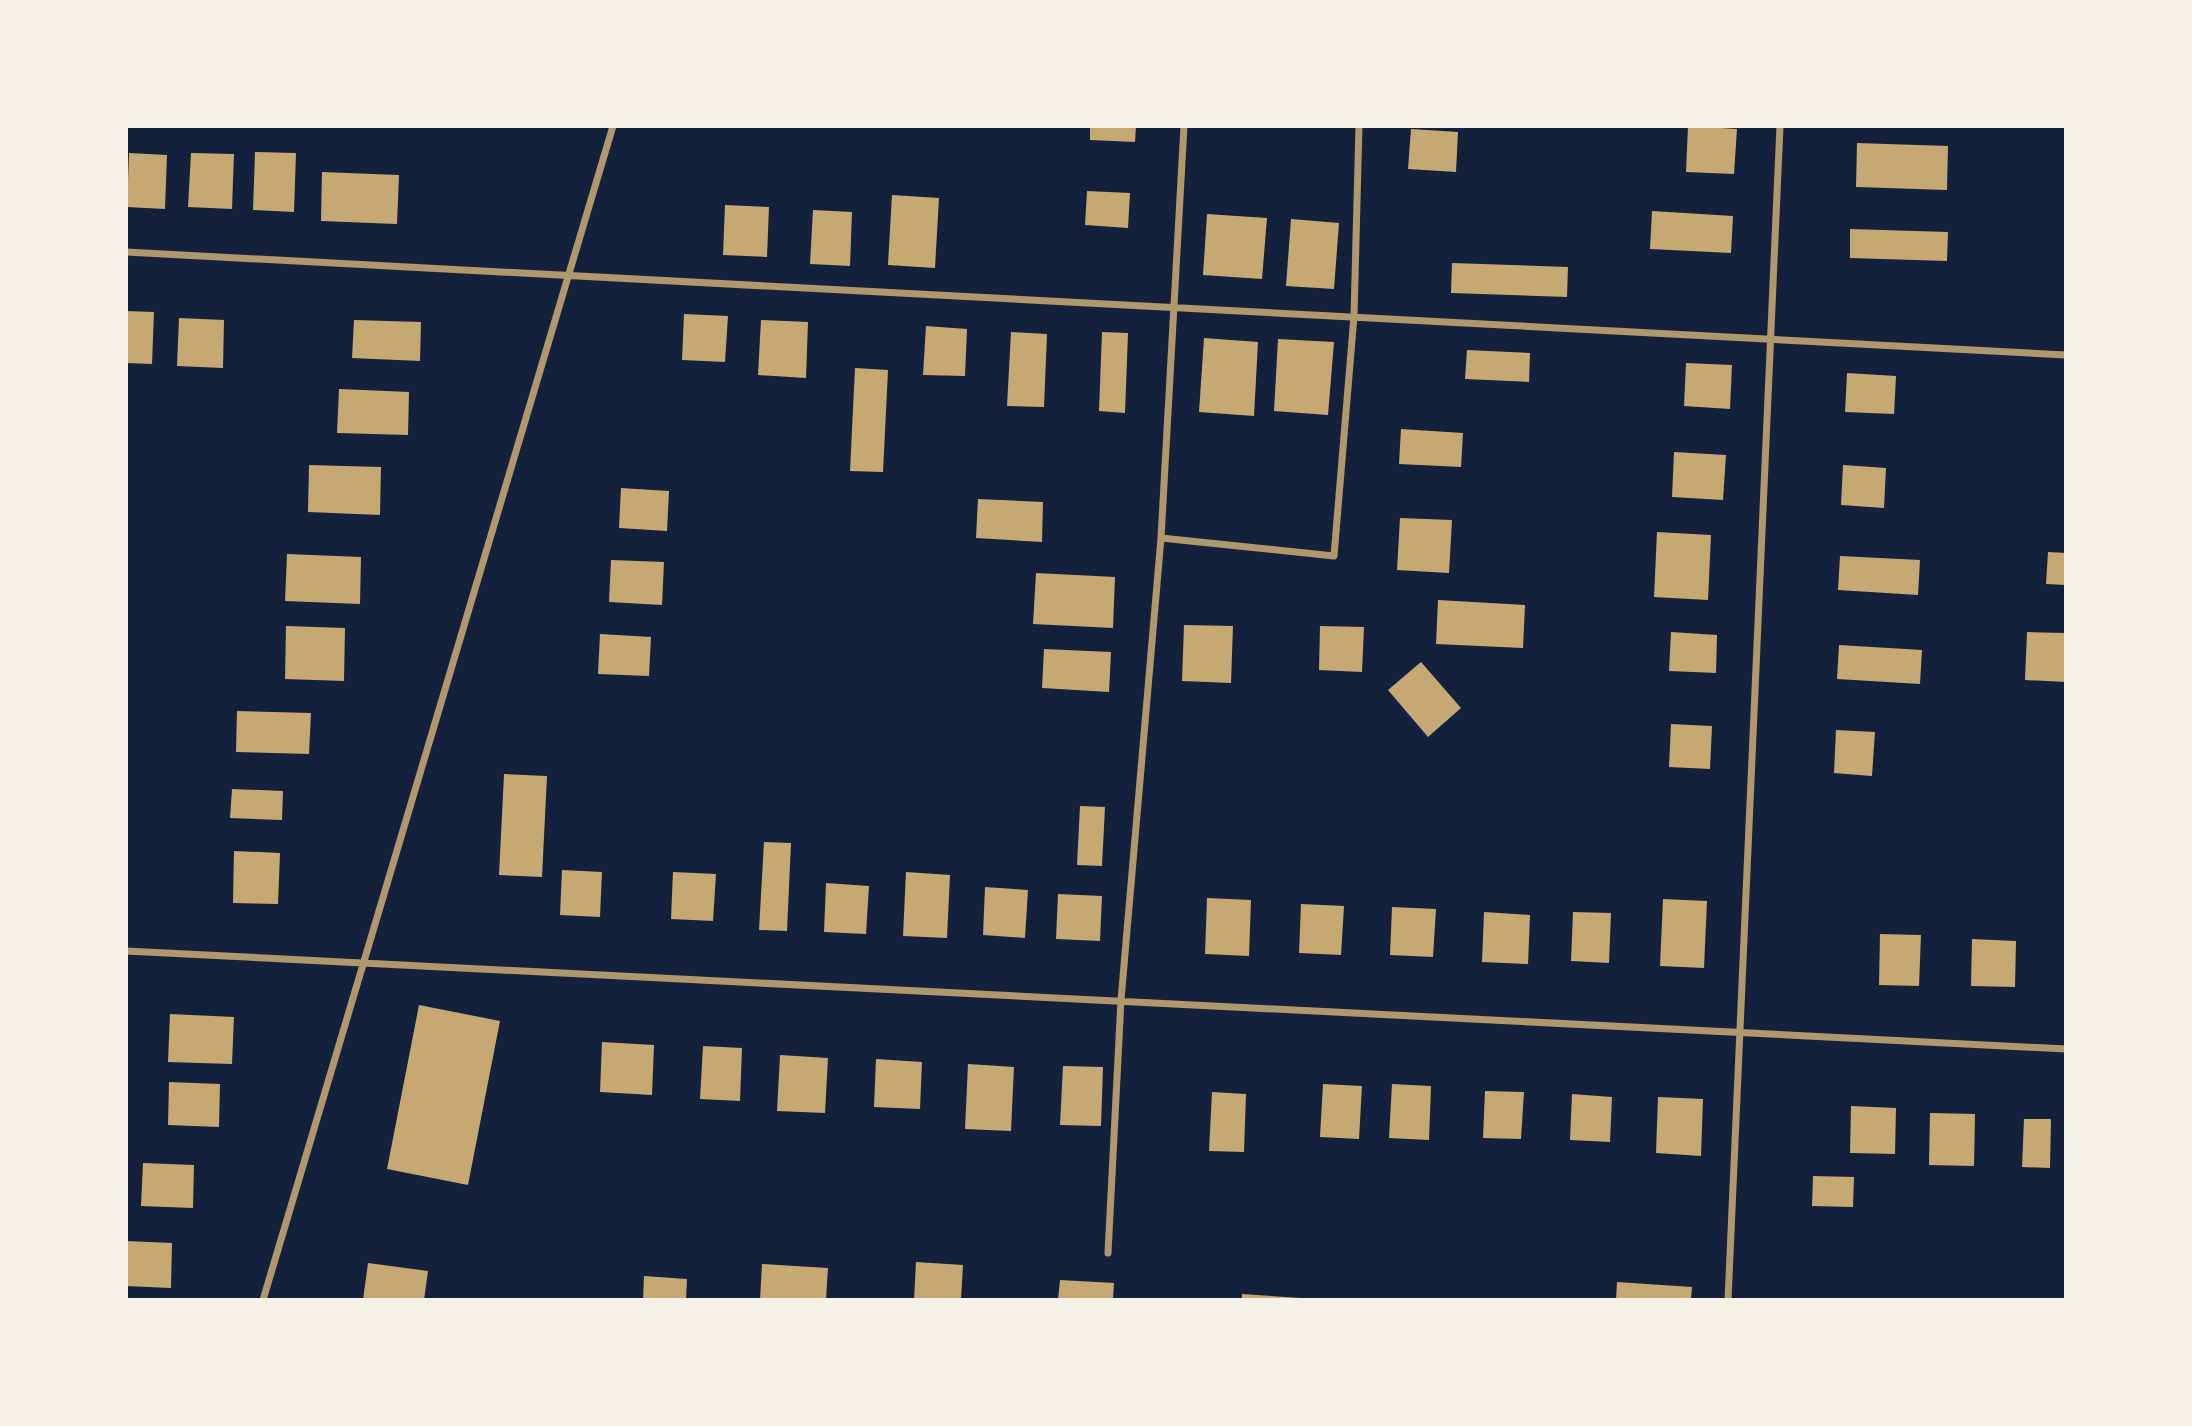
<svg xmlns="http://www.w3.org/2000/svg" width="2192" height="1426" font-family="'Source Sans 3',sans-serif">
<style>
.building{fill:#c6a872}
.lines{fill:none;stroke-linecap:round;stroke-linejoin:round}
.minor{stroke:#b1986c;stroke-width:7}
</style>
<rect width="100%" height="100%" fill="#14213d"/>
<!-- building -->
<path class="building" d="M1090,126H1136L1135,142L1090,140Z
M1688,126L1737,129L1734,174L1686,172Z
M1411,129L1458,132L1456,172L1408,169Z
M1857,143L1948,146L1947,190L1856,187Z
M255,152L296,153L294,212L253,210Z
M129,153L167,155L165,209L127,207Z
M191,153L234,154L232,209L188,207Z
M322,172L399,175L397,224L321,221Z
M1087,191L1130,193L1128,228L1085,225Z
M892,195L939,198L935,268L888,265Z
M725,205L769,207L767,257L723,255Z
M813,210L852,212L850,266L810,264Z
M1652,211L1733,216L1731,253L1650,249Z
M1207,214L1267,218L1262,279L1203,275Z
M1291,219L1339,223L1334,289L1286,286Z
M1850,229L1948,232L1947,261L1850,258Z
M1452,263L1568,267L1567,297L1451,293Z
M126,311L154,312L152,364L126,363Z
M684,314L728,316L725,362L682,360Z
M179,318L224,320L223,368L177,366Z
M354,320L421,322L420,361L352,358Z
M761,320L808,322L806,378L758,375Z
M926,326L967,329L965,376L923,375Z
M1011,332L1047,334L1044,407L1007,406Z
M1102,332L1128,333L1125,413L1099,411Z
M1204,338L1258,342L1254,416L1199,412Z
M1278,339L1334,342L1328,415L1274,411Z
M1467,350L1530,353L1529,382L1465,379Z
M1686,363L1732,365L1730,409L1684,406Z
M855,368L888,370L883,472L850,471Z
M1847,373L1896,376L1894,414L1845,412Z
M339,389L409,392L408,435L337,433Z
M1401,429L1463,433L1461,467L1399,464Z
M1674,452L1726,455L1723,500L1672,497Z
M309,465L381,467L380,515L308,512Z
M1843,465L1886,468L1884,508L1841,505Z
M621,488L669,491L667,531L619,528Z
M978,499L1043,502L1042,542L976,538Z
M1400,518L1452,520L1449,573L1397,570Z
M1657,532L1711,535L1708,600L1654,597Z
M2048,552L2066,553V585L2046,584Z
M287,554L361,557L360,604L285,601Z
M1840,556L1920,560L1918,595L1838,590Z
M611,560L664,562L662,605L609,602Z
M1036,573L1115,577L1113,628L1033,624Z
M1438,600L1525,605L1523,648L1436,644Z
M1184,625L1233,626L1231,683L1182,681Z
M286,626L345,628L344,681L285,679Z
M1320,626L1364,627L1362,672L1319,670Z
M1671,632L1717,635L1716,673L1669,671Z
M2027,632L2066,633V682L2025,680Z
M600,634L651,637L649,676L598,674Z
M1839,645L1922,650L1920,684L1837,679Z
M1044,649L1111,652L1109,692L1042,688Z
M1421,662L1461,708L1428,737L1388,690Z
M237,711L311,713L309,754L236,752Z
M1671,724L1712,726L1710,769L1669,767Z
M1836,730L1875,732L1872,776L1834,773Z
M504,774L547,776L542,877L499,875Z
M232,789L283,791L282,820L230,818Z
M1080,806L1105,807L1102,866L1077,865Z
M764,842L791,843L787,931L759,930Z
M234,851L280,853L278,904L233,903Z
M562,870L602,872L600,917L560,915Z
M673,872L716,874L713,921L671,919Z
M906,872L950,875L947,938L903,936Z
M826,883L869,886L866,934L824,932Z
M985,887L1028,890L1025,938L983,935Z
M1058,894L1102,896L1100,941L1056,939Z
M1207,898L1251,900L1249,956L1205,954Z
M1663,899L1707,901L1704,968L1660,966Z
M1301,904L1344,906L1341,955L1299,953Z
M1392,907L1436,909L1433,957L1390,955Z
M1484,912L1530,915L1528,964L1482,962Z
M1573,912L1611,913L1609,963L1571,961Z
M1880,934L1921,935L1919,986L1879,985Z
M1972,939L2016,941L2015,987L1971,986Z
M419,1005L500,1021L468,1185L387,1169Z
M170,1014L234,1017L232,1064L168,1062Z
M602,1042L654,1045L652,1095L600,1092Z
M703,1046L742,1048L740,1101L700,1099Z
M780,1055L828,1058L825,1113L777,1111Z
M876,1059L922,1062L920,1109L874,1107Z
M968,1064L1014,1067L1011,1131L965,1129Z
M1063,1066L1103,1067L1101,1126L1060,1125Z
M169,1082L220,1084L219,1127L168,1125Z
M1323,1084L1362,1086L1359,1139L1320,1137Z
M1392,1084L1431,1086L1429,1140L1389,1138Z
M1485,1091L1524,1092L1521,1139L1483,1138Z
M1212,1092L1246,1094L1244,1152L1209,1151Z
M1572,1094L1612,1097L1610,1142L1570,1140Z
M1658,1097L1703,1099L1701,1156L1656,1153Z
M1851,1106L1896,1108L1895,1154L1850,1153Z
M1930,1113L1975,1114L1974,1166L1929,1165Z
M2024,1119H2051L2050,1168L2022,1167Z
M143,1163L194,1165L193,1208L141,1206Z
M1813,1176L1854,1177L1853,1207L1812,1206Z
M126,1241L172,1243L171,1288L126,1286Z
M916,1262L963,1265L961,1300H914Z
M368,1263L428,1271L424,1300H363Z
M762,1264L828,1268L826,1300H760Z
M644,1276L687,1279L686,1300H643Z
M1060,1280L1114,1283L1113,1300H1058Z
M1617,1282L1692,1287L1691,1300H1616Z
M1242,1294L1301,1298L1300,1300H1242Z"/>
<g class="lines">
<!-- minor -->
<path class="minor" d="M126,252L2066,355
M1161,538L1184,126
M126,951L2066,1049
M1108,1253L1121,1000L1161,538L1334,556L1354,316L1359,126
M263,1300L613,126
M1728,1300L1780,126"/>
</g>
<!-- border -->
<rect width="2192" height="1426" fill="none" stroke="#f6f1e7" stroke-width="256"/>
</svg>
